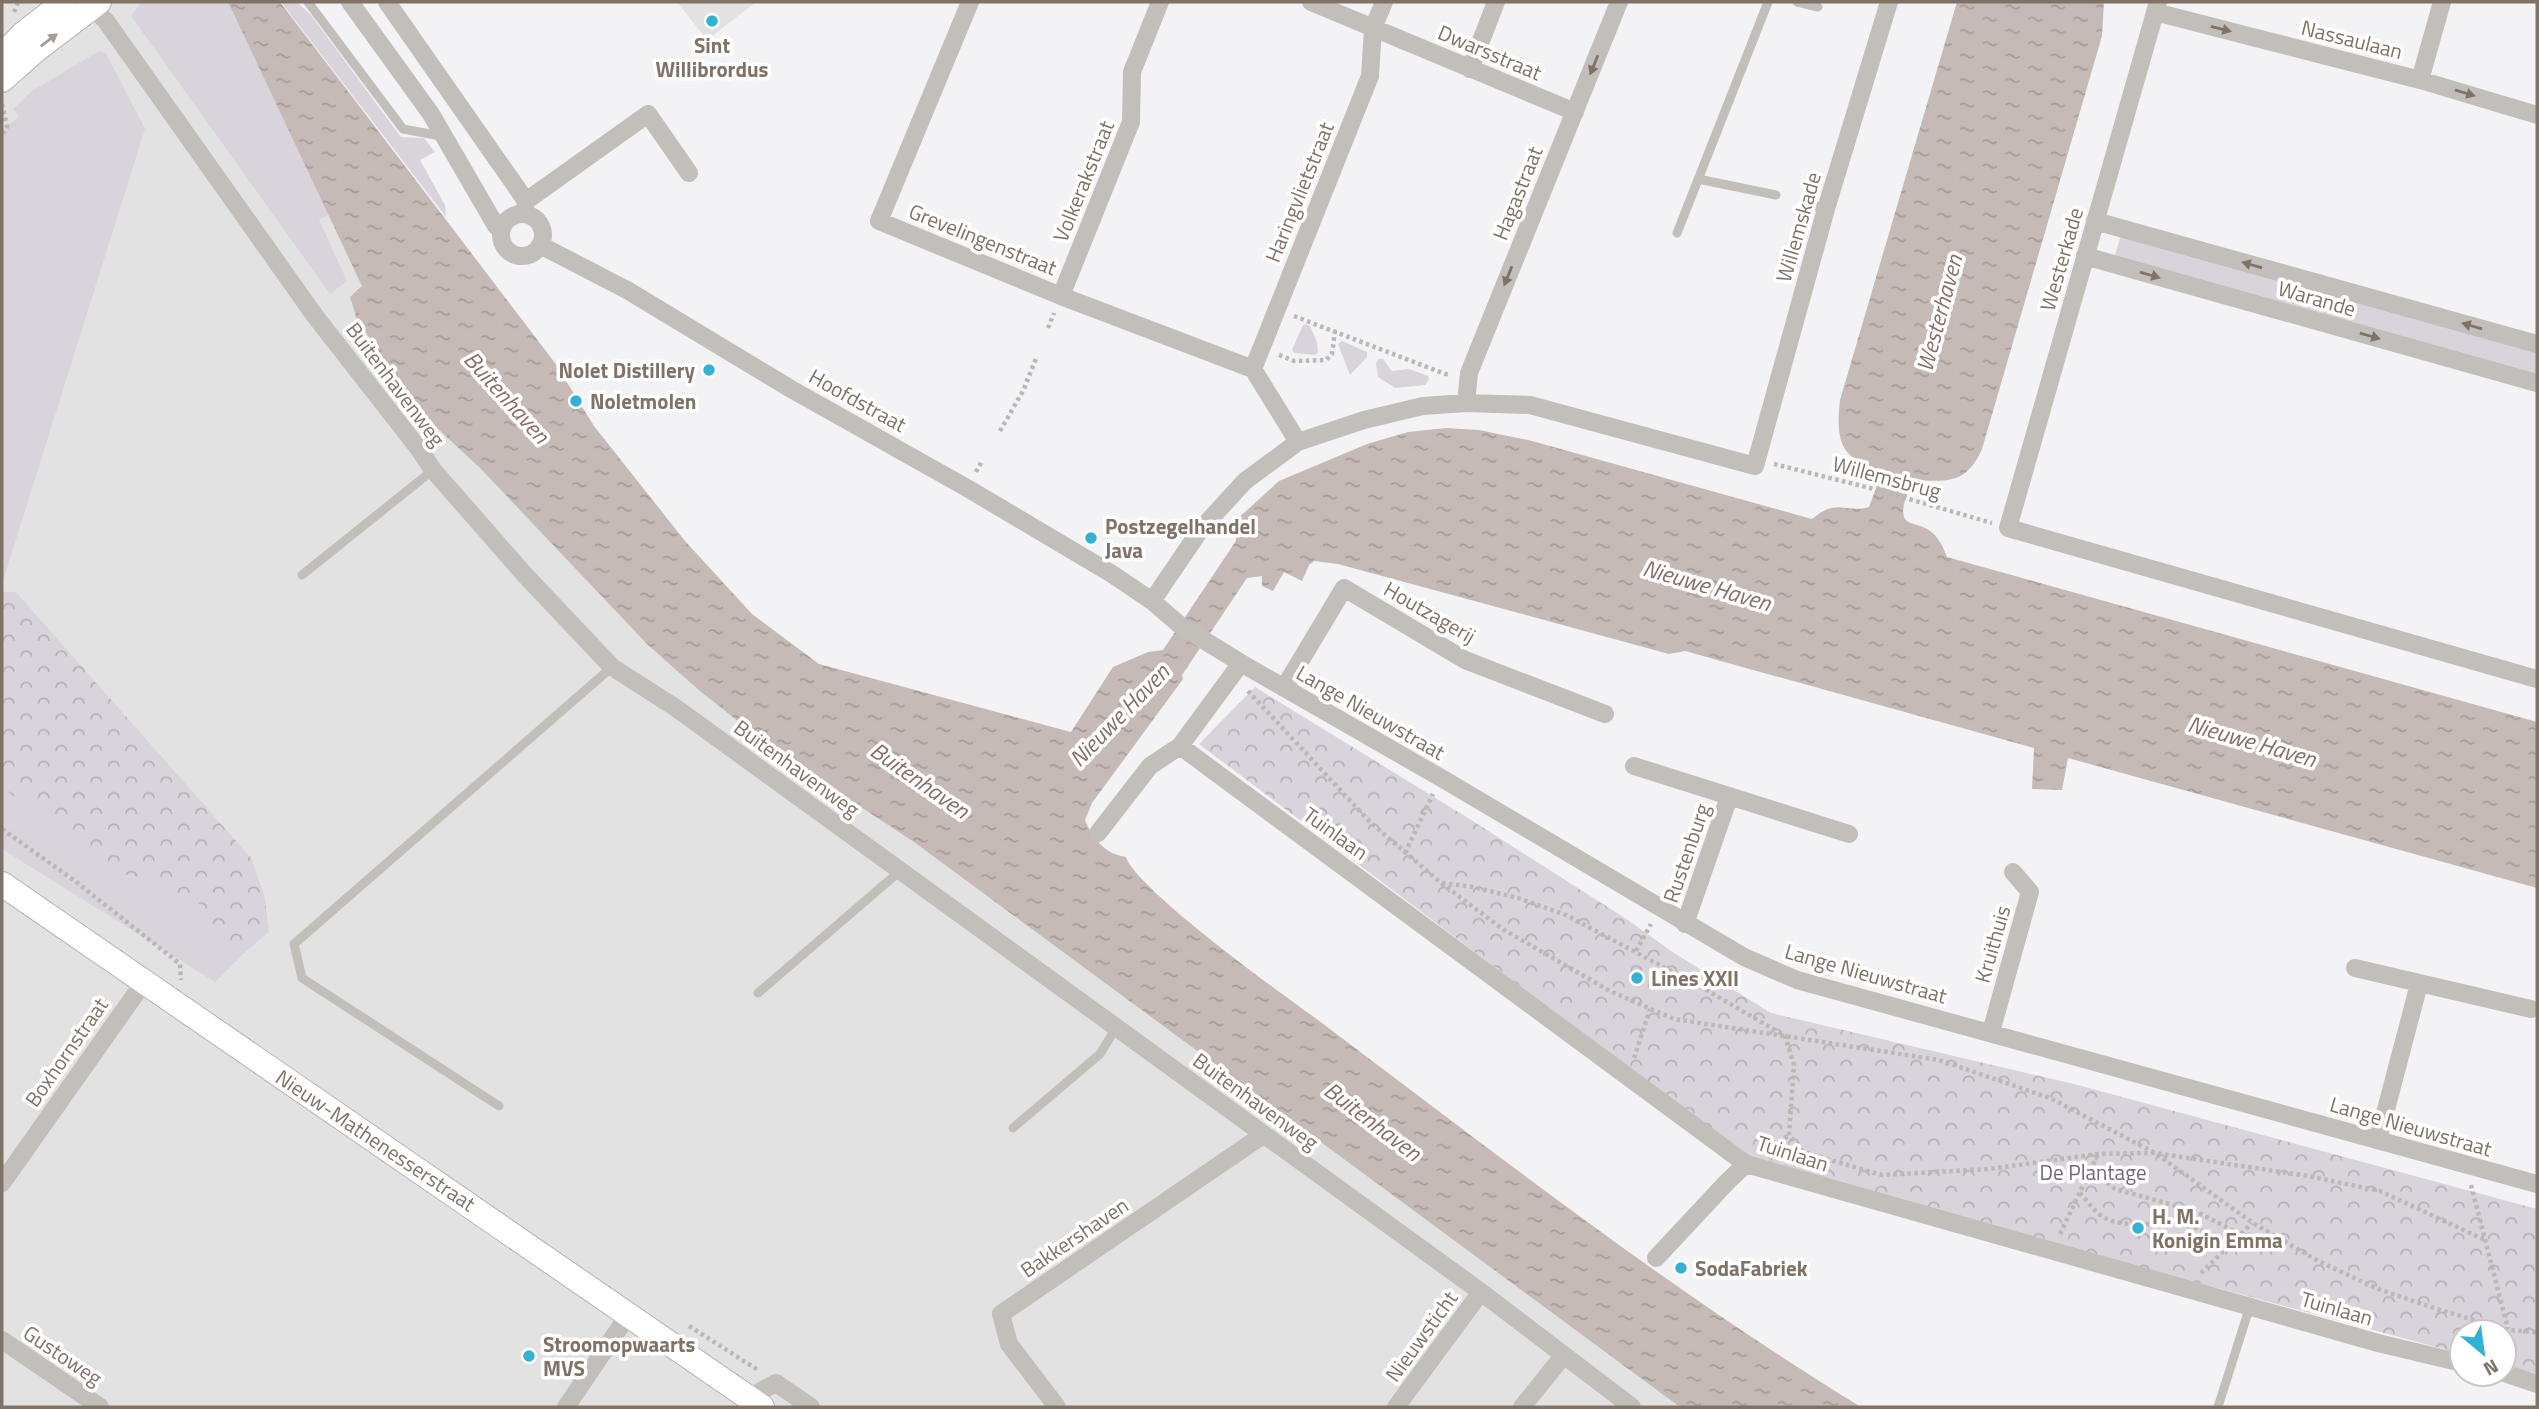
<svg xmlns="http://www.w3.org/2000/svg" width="2539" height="1409" font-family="'Titillium Web',sans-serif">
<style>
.built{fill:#e3e2e3}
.green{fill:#d9d4dc}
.forest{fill:url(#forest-crowns)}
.water{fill:url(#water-ripples)}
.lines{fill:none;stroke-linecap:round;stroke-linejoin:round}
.secondary-casing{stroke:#b7b1ad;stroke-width:26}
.path{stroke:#bbb7b5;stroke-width:4.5;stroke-dasharray:3.5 3.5;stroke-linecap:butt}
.lane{stroke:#c2beba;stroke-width:9}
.street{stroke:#c2beba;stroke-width:18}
.secondary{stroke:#fff;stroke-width:24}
.oneway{fill:#817267}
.oneway2{fill:#a79c95}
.poi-dot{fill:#34b2d4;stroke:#fff;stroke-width:2.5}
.labels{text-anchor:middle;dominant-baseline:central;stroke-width:7;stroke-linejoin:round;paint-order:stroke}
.street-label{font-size:21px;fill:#817267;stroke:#fff}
.poi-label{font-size:21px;font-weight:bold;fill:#817267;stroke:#fff;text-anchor:start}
.park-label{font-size:21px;fill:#756579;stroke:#fff}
.water-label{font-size:23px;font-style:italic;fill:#856f68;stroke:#fff}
</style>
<defs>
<pattern id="forest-crowns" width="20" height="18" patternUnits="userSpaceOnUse" patternTransform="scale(1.75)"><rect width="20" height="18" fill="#d9d4dc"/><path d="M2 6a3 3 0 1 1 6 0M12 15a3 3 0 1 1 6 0" fill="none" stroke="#b5b0b6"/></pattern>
<pattern id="water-ripples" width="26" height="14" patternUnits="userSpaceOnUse" patternTransform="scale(1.75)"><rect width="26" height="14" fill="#c5bab6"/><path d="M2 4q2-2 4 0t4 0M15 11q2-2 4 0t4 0" fill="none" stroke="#a59c98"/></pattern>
</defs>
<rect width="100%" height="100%" fill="#f3f3f6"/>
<!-- built -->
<path class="built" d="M2,2H183L728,653L1767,1407H2Z
M677,2H756L707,40Z"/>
<!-- green -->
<path class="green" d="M141,2H228L329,215L319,220L347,281L330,294L131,16Z
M281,2H297L311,15L401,137L424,138L435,152L420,160L445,205L446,217Z
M99,51L106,53L145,129L2,584V131L19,116L13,109L32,91Z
M2121,235L2537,351V375L2114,258Z
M1306,324L1310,326L1317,342L1318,353L1314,355L1294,353L1292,350L1303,325Z
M1342,341L1367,352V357L1350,375L1338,344Z
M1378,359H1383L1392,371L1409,369L1428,376L1429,380L1425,385L1395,388L1378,377L1376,363Z
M2,787L103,866L197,901L224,946L244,953L215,982L2,849Z"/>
<!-- forest -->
<path class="forest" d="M2,592H16L252,859L265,899L269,932L244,953L224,946L197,901L103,866L2,787Z
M1255,687L1468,818L1625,918L1674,953L1771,1013L2074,1084L2537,1209V1374L2504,1366V1332H2462V1354L1754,1163L1199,744Z"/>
<!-- water -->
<path class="water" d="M228,2H280L555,363L594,426L685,541L752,614L819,664L1071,732L1113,667L1148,652L1163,650L1236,541L1234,522L1279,481L1367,444L1408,432L1446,428L1479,430L1532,441L1812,519C1838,497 1845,514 1869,507L1879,480L1877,470C1871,466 1864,464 1857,460C1835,448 1838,421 1840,400L1957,2H2104L2102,36L1982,449C1967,483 1949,482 1916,480C1909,487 1897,513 1907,521C1911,524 1919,525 1923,527C1936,532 1942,544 1947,557L2537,722V888L2068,758L2062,790L2032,789L2034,748L1685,651L1669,654L1338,564L1314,561L1309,565L1302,581L1284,572L1273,591L1262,586V576L1247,578L1182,675L1183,679L1092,803L1085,820C1093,839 1105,854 1126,857C1136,889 1283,995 1318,1020C1496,1154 1671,1291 1861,1407H1680L914,842L773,749L700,691L648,645L480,468L422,414L357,320L350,297L362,286Z"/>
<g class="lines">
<!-- secondary casing -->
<g class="secondary-casing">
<path id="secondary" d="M2,56L23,34L64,2
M2,80L36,50L99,2
M2,884L762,1407"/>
</g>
<!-- path -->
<path class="path" d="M14,12L18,2
M2,104L7,127L2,134
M1294,316L1445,374H1450
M1048,328L1054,313
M1279,355L1294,361L1326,360L1332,354L1335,331
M1000,431L1023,391L1037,356
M1774,464L1874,489L1992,523
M976,472L982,461
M1248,691L1370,822L1441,883L1504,930L1610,991L1674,1019L1939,1060L2050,1098L2155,1153L2253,1223L2318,1261L2378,1289L2440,1310L2508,1330L2537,1332
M2,829L75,881L180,964L181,980
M1405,853L1433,794
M1442,883L1473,887L1518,898L1566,915L1710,992L1785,1036L1794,1065L1789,1135L1803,1152L1882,1175L1989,1169L2098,1154L2155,1153L2308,1176L2380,1191L2485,1240
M1636,951L1651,924
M1634,1058L1650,1009
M1767,1150L1789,1135
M2091,1169L2115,1189L2195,1211L2240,1234
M2471,1185L2508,1329
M2080,1193C2088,1202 2096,1214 2107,1219C2130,1229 2159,1221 2184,1225C2200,1227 2214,1238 2227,1248
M2060,1234L2098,1154
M2201,1273L2252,1223
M689,1326L758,1370"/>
<!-- lane -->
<path class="lane" d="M308,2L403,129L441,136
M1797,2L1818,7
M1698,179L1776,195
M1809,204L1826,209
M1677,233L1768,2
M302,575L433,470
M758,993L900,871
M499,1106L302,978L294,944L612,667
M1013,1128L1100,1054L1116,1028
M2218,1407L2250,1306"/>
<!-- street -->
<path class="street" d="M350,2L431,114L496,226L502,228
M387,2L526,201L524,214
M970,2L879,221L1061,296L1253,369
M1311,2L1575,112
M2158,2L2008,528L2537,679
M80,6L92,7L106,21L315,316L419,449L433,470L525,575L612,667L676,708L1481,1292L1632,1407
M2155,12L2420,80L2537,115
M1470,69L1496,2
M2420,80L2442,2
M526,201L648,114L689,173
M501 235a21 21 0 1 1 42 0a21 21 0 1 1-42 0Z
M2095,221L2537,344
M540,245L627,290L791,389L967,488L1112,574L1152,601L1181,626L1241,663L1443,779L1744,957L1797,980L2537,1184
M2085,256L2537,383
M1061,296L1131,122L1132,72L1160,2
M1253,369L1370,76L1373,28L1384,2
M1253,369L1298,442
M1466,403L1469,373L1619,2
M1152,601L1201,529L1245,481L1298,442L1364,420L1423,406L1466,403L1530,405L1755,466L1826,209L1889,2
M1284,688L1344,588L1465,660L1605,714
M1180,746L1746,1164L2378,1343L2462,1363
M1634,766L1849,834
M1098,833L1150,766L1180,746L1241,663
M1685,924L1729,797
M2355,968L2531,1009
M1991,1032L2030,892L2013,872
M2378,1140L2419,984
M2,1183L144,982
M1656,1258L1727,1182L1746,1164
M2,1340L100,1407
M2504,1373L2537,1384
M748,1398L776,1383L811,1407
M566,1407L629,1314
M1057,1407L1009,1344L1001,1314L1263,1135
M1396,1407L1481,1292
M1522,1407L1564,1355"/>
<!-- secondary -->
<use href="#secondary" class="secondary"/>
</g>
<!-- one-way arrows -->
<defs><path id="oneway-solid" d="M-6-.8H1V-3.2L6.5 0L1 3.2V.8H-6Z" transform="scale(1.75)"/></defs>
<g class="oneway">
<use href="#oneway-solid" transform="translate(2221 29) rotate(14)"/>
<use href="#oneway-solid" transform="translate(1594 65) rotate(112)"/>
<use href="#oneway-solid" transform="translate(2465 93) rotate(17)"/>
<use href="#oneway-solid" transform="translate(2252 265) rotate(-164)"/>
<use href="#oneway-solid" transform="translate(2150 275) rotate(16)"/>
<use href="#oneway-solid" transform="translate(1508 276) rotate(112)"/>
<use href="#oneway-solid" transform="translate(2472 326) rotate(-164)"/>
<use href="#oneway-solid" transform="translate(2370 336) rotate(16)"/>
</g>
<use class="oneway2" href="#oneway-solid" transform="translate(49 40) rotate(-37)"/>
<!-- markers -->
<g class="poi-dot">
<circle cx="712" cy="21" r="7"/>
<circle cx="709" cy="370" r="7"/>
<circle cx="576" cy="401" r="7"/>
<circle cx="1091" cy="538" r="7"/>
<circle cx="1637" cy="978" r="7"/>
<circle cx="2138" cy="1228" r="7"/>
<circle cx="1681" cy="1268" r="7"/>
<circle cx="529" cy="1356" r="7"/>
</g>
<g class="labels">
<!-- street labels -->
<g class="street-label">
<text transform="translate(2352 39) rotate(14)">Nassaulaan</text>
<text transform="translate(1490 52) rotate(23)">Dwarsstraat</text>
<text transform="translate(1083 181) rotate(-68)">Volkerakstraat</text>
<text transform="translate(1299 192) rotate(-68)">Haringvlietstraat</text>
<text transform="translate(1517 193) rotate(-68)">Hagastraat</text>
<text transform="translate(1798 227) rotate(-74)">Willemskade</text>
<text transform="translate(983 239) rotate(22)">Grevelingenstraat</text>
<text transform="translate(2061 259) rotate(-74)">Westerkade</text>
<text transform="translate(2317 298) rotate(16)">Warande</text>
<text transform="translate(396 384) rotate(53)">Buitenhavenweg</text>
<text transform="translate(858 400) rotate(29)">Hoofdstraat</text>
<text transform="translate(1887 477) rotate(15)">Willemsbrug</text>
<text transform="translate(1430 612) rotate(30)">Houtzagerij</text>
<text transform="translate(1371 712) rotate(30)">Lange Nieuwstraat</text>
<text transform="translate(797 768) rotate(36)">Buitenhavenweg</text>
<text transform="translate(1336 833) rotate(36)">Tuinlaan</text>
<text transform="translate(1686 853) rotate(-71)">Rustenburg</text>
<text transform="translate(1992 944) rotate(-74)">Kruithuis</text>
<text transform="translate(1866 973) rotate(16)">Lange Nieuwstraat</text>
<text transform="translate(66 1052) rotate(-55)">Boxhornstraat</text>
<text transform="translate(1256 1101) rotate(36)">Buitenhavenweg</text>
<text transform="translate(2411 1126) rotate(16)">Lange Nieuwstraat</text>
<text transform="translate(376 1140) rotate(34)">Nieuw-Mathenesserstraat</text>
<text transform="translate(1793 1153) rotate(18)">Tuinlaan</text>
<text transform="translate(1074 1237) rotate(-34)">Bakkershaven</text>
<text transform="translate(2337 1308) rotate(16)">Tuinlaan</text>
<text transform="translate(1421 1336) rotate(-54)">Nieuwsticht</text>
<text transform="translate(63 1355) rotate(34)">Gustoweg</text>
</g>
<!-- poi labels -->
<g class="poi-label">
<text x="712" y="45" text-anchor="middle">Sint<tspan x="712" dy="24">Willibrordus</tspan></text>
<text x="695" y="370" text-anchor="end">Nolet Distillery</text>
<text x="590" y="401">Noletmolen</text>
<text x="1105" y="526">Postzegelhandel<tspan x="1105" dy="24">Java</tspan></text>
<text x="1651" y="978">Lines XXII</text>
<text x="2152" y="1216">H. M.<tspan x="2152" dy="24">Konigin Emma</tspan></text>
<text x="1695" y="1268">SodaFabriek</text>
<text x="543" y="1344">Stroomopwaarts<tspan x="543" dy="24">MVS</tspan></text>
</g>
<!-- park labels -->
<g class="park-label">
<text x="2093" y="1172">De Plantage</text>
</g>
<!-- water labels -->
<g class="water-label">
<text transform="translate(1939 313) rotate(-75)">Westerhaven</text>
<text transform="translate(507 397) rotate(48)">Buitenhaven</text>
<text transform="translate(1707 585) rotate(16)">Nieuwe Haven</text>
<text transform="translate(1119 715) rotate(-46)">Nieuwe Haven</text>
<text transform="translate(2252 741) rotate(16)">Nieuwe Haven</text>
<text transform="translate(920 780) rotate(35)">Buitenhaven</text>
<text transform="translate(1373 1121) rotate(37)">Buitenhaven</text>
</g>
</g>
<!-- border -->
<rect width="2539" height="1409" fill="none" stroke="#817267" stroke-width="7"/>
<!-- north arrow -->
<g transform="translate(2483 1353) rotate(151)"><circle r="33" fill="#ffffff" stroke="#cdc7c2" stroke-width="2"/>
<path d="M0-5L12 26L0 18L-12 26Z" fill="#34b2d4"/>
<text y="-10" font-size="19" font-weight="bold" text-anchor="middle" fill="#817267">N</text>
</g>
</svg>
